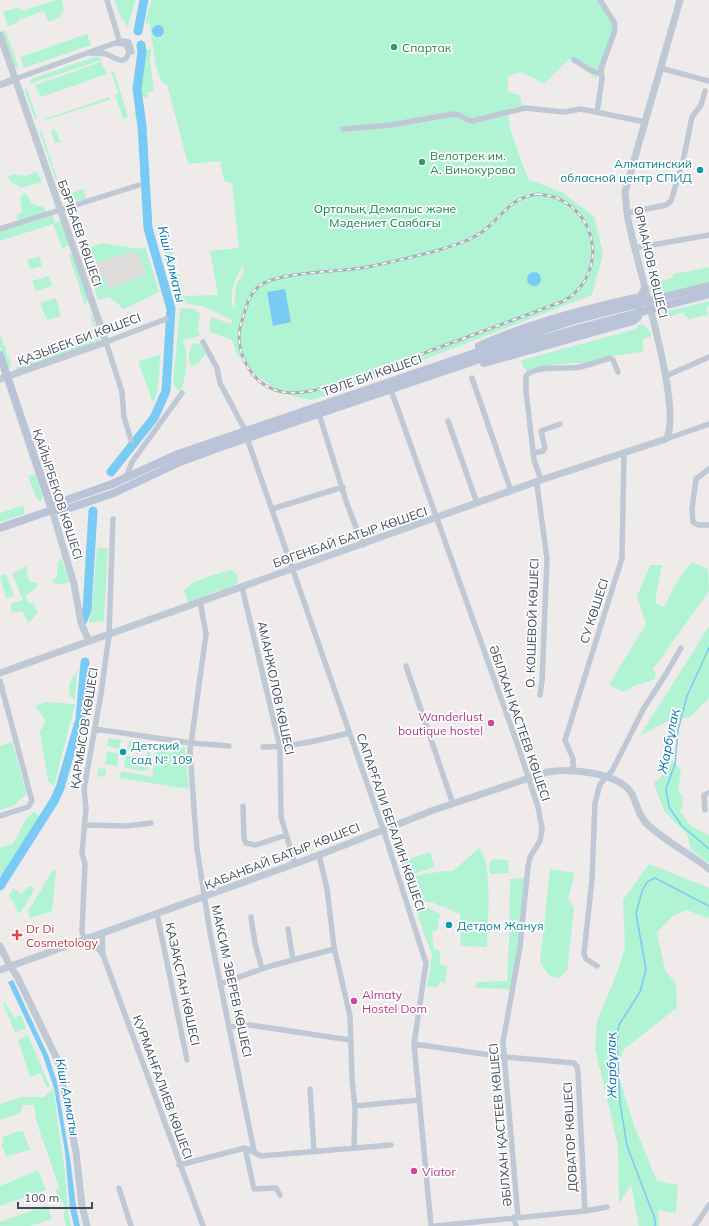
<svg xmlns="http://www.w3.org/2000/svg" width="709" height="1226" font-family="Mulish,sans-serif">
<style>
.education{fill:#e0dcdc}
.green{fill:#b1f4d4;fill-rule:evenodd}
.water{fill:#79cbf6}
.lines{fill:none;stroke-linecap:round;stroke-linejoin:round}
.stream{stroke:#79cbf6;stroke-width:1.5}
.river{stroke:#79cbf6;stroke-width:9}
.minor{stroke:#bfc8d5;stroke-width:5.5}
.tertiary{stroke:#bfc8d5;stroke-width:7}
.secondary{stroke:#bac4d8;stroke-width:8}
.rail-casing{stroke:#acafb7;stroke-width:3}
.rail{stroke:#fff;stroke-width:1.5;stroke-dasharray:4.5;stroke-linecap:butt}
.secondary-bridge{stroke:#bac4d8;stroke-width:8}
.leisure-dot{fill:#2e9e5b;stroke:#fff;stroke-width:1.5}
.culture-dot{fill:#0f9aa8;stroke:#fff;stroke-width:1.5}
.hotel-dot{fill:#d1479c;stroke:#fff;stroke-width:1.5}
.health-dot{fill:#e0444e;stroke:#fff;stroke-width:1.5}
.labels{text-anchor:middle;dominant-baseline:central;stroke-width:3.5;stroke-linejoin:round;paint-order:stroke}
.leisure-label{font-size:12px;fill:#27864d;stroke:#fff;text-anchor:start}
.culture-label{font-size:12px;fill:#0d838f;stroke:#fff;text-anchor:start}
.park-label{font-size:12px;fill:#0b8358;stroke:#fff}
.street-label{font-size:12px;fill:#414b5b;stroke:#fff}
.hotel-label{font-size:12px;fill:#b23c85;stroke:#fff;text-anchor:start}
.health-label{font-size:12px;fill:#be3a42;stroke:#fff;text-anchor:start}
.water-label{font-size:13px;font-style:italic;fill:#0072af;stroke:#fff}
</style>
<rect width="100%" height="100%" fill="#efebeb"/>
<!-- education -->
<path class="education" d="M145,247L156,282L98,300L88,266Z"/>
<!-- green -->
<path class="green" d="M56,0H62L64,10L59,18L48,22L44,11L18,20L19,22L8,26L3,12L19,7L22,11Z
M114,0H135L128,27L120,15Z
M151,0H599L618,23L596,79L579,64L569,59L544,84L522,72L508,76V92L520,95L522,105L507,109L511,132L528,179L563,193L594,216L603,253L592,295L353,387L311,400L295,397L276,390L256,374L237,354L232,340L210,332V321L212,317L231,324L232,320L205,307L176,301V295L163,254L170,244L184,296L218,295L210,251L239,248L232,183L224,181L220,161L188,164L167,85L161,81L156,66L149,21L145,25ZM243,266V274L236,285L234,311C229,294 233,281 243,266Z
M5,30L19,67L15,68L2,31Z
M87,34L91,45L24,68L20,57Z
M145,49H151L150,63L154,91L147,93L148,98L140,96L138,90Z
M94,57H99L102,60L29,84L31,79Z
M101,62L107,74L41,97L35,85Z
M114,71L128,117L123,119L115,95L118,93L111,72Z
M27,88L37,118L35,119L24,89Z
M110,97V100L42,121L47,118Z
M134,112L144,114L149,172L141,173L138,126Z
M54,128L61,142L55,143L51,131Z
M41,129L63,197L62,198L39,131Z
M37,171L42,182L21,188L11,182L8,177L13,174L26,176Z
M84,189L86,199L71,202L68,194Z
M25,192L32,204L45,208V213L18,221L16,216L22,212L20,198Z
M52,213L55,223L61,221L69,245L62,248L53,224L0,241V231Z
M102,243L140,249L145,247L159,292L124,309L109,297L98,300L93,283L103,274L109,289L146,274L141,260L134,251L88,266L82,251Z
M73,253L88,300L85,305L69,255Z
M39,256L42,266L30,269L27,260Z
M709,267V282L652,296L649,284L672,278L674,274Z
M49,276L52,286L36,291L32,281Z
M56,298L61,316L47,320L40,303Z
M709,301V306L707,307L708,315L688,319L687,316L684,317L685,312L661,319L660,313Z
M180,308L195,309L200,314L198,329L200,336L183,340C189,358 187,375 180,392L173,384Z
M91,313L100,338L96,342L94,336L96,335L90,314Z
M639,324L644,325L651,333L650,337L642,339L644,347L642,352L613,356L586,363H570L553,365L527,372L521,363L522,360L636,329Z
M0,334L12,367H7L0,347Z
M93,340L94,345L17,372L16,367Z
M194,343L200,344L206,353L198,364L191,366C188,357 188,350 194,343Z
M160,355C159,371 160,389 153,403L138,361Z
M35,474L43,497L40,502L36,498L28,476Z
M23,505L25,511L24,514L0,522V513Z
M97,548H108L104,621L89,623L92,609Z
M61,558L70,581C66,585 57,585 52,582L57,576V564Z
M692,562L708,569L709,591L653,669L656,674L654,680L633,686L624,692L609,685L646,624L637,597L650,565H662L655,602L664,607L678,580Z
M26,566L29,581L37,583L38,586L29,594L25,595L28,602L34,605L38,612L29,623L22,611L11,613V604L23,600L12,574Z
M231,570L238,575L237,584L233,589L219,590L190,602H188L184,591C195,578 215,575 231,570Z
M6,574L14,596L6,598L0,576Z
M709,626V698L690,717L667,721L640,736Z
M77,671L75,700L70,697C68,685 70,680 77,671Z
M46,702L75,704L54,786L48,781L40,732L46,721L35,706Z
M109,738L121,740L119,749L107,746Z
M129,741L140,742L138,752L127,750Z
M12,742L27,794L13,806L0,810V746Z
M149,743L152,745L148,769L143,771L124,767L126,756L138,758L137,765L144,767Z
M156,745L185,748L189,789L120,778L121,771L152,777Z
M107,751L119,754L117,766L105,764Z
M672,760L681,770L678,792L683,796L682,807L680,811L692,827L709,835V863L691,850L687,834L664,811L654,783L664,774Z
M99,767L106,770L105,777L97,776Z
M35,811L39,818L0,877V848L14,843L25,820Z
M479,848C494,865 487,924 487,947L461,946L460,914L431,902L414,901L404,878L443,871H453Z
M430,852L435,867L406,876L401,862Z
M494,859L508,860L509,873L490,874L489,862Z
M649,864L709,888V918C701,917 695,912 686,910L672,917L657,932L665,970L676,984L677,1008L624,1049L616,1068L634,1125L657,1181L678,1185L676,1213L658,1210L659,1226H639L631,1185L619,1203L618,1145L595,1049L597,1021L615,978L625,948L623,900Z
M550,869L575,873L568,899L574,908L567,971L558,978L549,975L540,963Z
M53,870H56L52,911L30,918L28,911Z
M525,878L519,939L511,989L475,988L477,982L507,981L509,942L510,879Z
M29,886L35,889L21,912L18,913L13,900H11L9,896L13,888L21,894Z
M415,908H428L440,914L437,930L432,932L434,949L440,951V964L447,966L445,985L442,981L437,987H427L432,955Z
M4,1001L15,1018L21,1015L26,1028L15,1033L3,1003Z
M28,1035L50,1087H46L41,1073L30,1077L18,1040Z
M53,1088L65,1172L68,1212L71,1226H66L64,1219L65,1207L55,1190L59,1188L36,1120L34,1105H23L20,1113L0,1120V1104L22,1097H44Z
M19,1131H23L30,1150L6,1156L1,1144L4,1143L2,1137Z
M38,1170L46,1190L0,1206V1186Z
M47,1205L52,1219L30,1226H0V1222Z"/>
<!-- water -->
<path class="water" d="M152 31a6 6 0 1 1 12 0a6 6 0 1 1-12 0Z
M527 279a7 7 0 1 1 14 0a7 7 0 1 1-14 0Z
M285,289L291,322L273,326L267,292Z
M13,980L48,1055L57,1082L71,1165L76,1207L80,1226H74L70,1209L65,1152L54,1088L43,1056L8,982Z"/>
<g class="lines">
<!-- stream -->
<path class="stream" d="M709,648L687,696L678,730L675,764L666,789L669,807L682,826L709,849
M655,1226V1219L627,1146L620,1103L617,1041L619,1025L640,992L646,969L636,914L642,891L647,882L655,878L709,906"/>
<!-- river -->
<path class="river" d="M138,31L144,0
M111,472L154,418L166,391L167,375L171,309L148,228L142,126L137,89L142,52L141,45
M83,620L87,610L93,511
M0,886L54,801L60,788L80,719L85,662"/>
<!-- minor -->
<path class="minor" d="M107,0L120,43L123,41L129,42L132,52
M574,60L590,70L601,74
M660,68L709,81
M15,79L115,43L125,44L129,51C126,68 115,57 106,54C101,53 95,53 90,53
M597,112L602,79L601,69L615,30L614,22L600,0
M343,129L391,125L453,114C463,114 463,120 472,121L525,108L564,112L581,109L645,122
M627,213L666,205L671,201L683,161L692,117L701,105L705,91
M0,229L139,185
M635,248L709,235
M203,342L217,368L220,383L245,430
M666,376L709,357
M472,378L511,491
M391,390L517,743L538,807L542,829L540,841L530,857L528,866L520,947L503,1042L518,1217
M319,414L347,504L363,545
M448,421L477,503
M247,438L383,829L426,963L414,1044L431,1226
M666,439L709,424
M131,440L124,417L122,392L106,342L166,319
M534,453L543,451L545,448L541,431L560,424
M709,469L696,479L692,509L693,522L698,525H709
M126,478L132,462L182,393
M541,480L534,460L526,391V376C537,364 565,370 580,367C590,365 600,361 610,358L613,360L618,372
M538,481L537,485L547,559L542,681L540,695
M272,509L343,487
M242,587L280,747L281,817L295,864
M200,601L206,634L190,751L197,849L210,933L254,1151
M406,666L453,804
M0,681L32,801L28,807L0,816
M95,729L191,743L229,746
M263,747C293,747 320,740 349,733
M573,771V759L565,740L622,558L624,452
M243,806L244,839L246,843L256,845L286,835
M705,810L704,795L709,793
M84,825L127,826L151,823
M319,855L327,889L334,947L350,1016L352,1078L355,1109L354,1148
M157,914L187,1060
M251,917L255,943L262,969
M288,929L293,960
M89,937L103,955L102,933
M85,939L82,932L85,864L82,853L86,808L84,789L101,694L109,635L113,519
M103,955L203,1226
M597,966L586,959L584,954L592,879L595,803L600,784L612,771L644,708L666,674L681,648
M220,984L267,967L334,949
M229,1027L250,1025L350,1040
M414,1044L504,1057L574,1063L577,1067L578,1073L585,1211
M310,1089L314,1151
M355,1106L419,1100
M245,1148L254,1189L276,1188L280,1195
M179,1165L245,1148L261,1156L391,1145
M119,1188L131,1226
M514,1217L516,1226
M435,1226L585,1211L607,1207
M695,1226L709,1205"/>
<!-- tertiary -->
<path class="tertiary" d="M0,35L106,342L0,379
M0,85L15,79
M52,510L74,584L81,623L89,641
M0,673L541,480L666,439C685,409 633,255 627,213C626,206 626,199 625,192L680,0
M0,946L10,966L17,976L57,1059L60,1070L76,1152L82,1206L87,1226
M0,970L319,855L434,810L547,772C570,768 619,772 632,794C637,804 638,815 647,824C663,840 691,854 709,869"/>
<!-- secondary -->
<path class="secondary" d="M479,346C530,323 586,309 640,297L645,289
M0,355L52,510
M484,363L633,321C643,315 641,303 630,299
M52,510L61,502L112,484L178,454L516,339
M0,528L52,510H64L114,493L180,462L218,448L518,346"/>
<!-- rail casing -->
<g class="rail-casing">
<path id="rail" d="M538,194C596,198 613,272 564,301L349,381C328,387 305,395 283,392C257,388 240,363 239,337C239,329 242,321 244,314C247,304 250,294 258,287C274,272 337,272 361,268C385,264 408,258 432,252C448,247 468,242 482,232C504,216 508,198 538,194Z"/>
</g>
<!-- rail -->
<use href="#rail" class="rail"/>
<!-- secondary-bridge -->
<path class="secondary-bridge" d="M516,339L578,319L709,286
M518,346L580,328L709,294"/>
</g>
<!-- markers -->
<g class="leisure-dot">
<circle cx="394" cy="47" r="4"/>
<circle cx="422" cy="162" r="4"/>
</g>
<g class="culture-dot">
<circle cx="700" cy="170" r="4"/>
<circle cx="123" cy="752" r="4"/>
<circle cx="449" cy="925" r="4"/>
</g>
<g class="hotel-dot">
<circle cx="491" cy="723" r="4"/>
<circle cx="354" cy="1001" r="4"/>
<circle cx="414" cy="1171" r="4"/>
</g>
<path class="health-dot" d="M15 929h4v4h4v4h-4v4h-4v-4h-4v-4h4z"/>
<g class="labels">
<!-- leisure labels -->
<g class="leisure-label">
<text x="402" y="47">Спартак</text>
<text x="430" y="155">Велотрек им.<tspan x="430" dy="14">А. Винокурова</tspan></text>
</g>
<!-- culture labels -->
<g class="culture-label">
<text x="692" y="163" text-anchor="end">Алматинский<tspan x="692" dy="14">обласной центр СПИД</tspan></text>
<text x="131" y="745">Детский<tspan x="131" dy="14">сад № 109</tspan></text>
<text x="457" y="925">Детдом Жануя</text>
</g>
<!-- park labels -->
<g class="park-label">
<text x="385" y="208">Орталық Демалыс және<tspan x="385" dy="14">Мәдениет Саябағы</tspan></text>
</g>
<!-- street labels -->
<g class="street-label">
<text transform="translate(80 233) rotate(71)">БӘРІБАЕВ КӨШЕСІ</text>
<text transform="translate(651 262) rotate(77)">ОРМАНОВ КӨШЕСІ</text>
<text transform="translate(79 339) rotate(-20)">ҚАЗЫБЕК БИ КӨШЕСІ</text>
<text transform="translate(372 375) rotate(-19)">ТӨЛЕ БИ КӨШЕСІ</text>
<text transform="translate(58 494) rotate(72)">ҚАЙЫРБЕКОВ КӨШЕСІ</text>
<text transform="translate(350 537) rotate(-19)">БӨГЕНБАЙ БАТЫР КӨШЕСІ</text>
<text transform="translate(594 611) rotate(-72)">СУ КӨШЕСІ</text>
<text transform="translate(532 623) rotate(-88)">О. КОШЕВОЙ КӨШЕСІ</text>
<text transform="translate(276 688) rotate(78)">АМАНЖОЛОВ КӨШЕСІ</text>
<text transform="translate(520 723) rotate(71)">ӘБІЛХАН ҚАСТЕЕВ КӨШЕСІ</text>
<text transform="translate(84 728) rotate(-81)">ҚАРМЫСОВ КӨШЕСІ</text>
<text transform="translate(391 822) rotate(71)">САПАРҒАЛИ БЕГАЛИН КӨШЕСІ</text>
<text transform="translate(282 856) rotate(-21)">ҚАБАНБАЙ БАТЫР КӨШЕСІ</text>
<text transform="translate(232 981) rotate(78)">МАКСИМ ЗВЕРЕВ КӨШЕСІ</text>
<text transform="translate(183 984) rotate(78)">ҚАЗАҚСТАН КӨШЕСІ</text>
<text transform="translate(163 1087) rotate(70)">ҚУРМАНҒАЛИЕВ КӨШЕСІ</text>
<text transform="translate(500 1125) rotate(-95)">ӘБІЛХАН ҚАСТЕЕВ КӨШЕСІ</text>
<text transform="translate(570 1137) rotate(-93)">ДОВАТОР КӨШЕСІ</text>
</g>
<!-- hotel labels -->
<g class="hotel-label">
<text x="483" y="716" text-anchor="end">Wanderlust<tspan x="483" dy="14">boutique hostel</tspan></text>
<text x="362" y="994">Almaty<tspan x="362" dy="14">Hostel Dom</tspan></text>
<text x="422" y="1171">Viator</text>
</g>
<!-- health labels -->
<g class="health-label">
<text x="26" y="928">Dr Di<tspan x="26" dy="14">Cosmetology</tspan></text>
</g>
<!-- water labels -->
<g class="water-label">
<text transform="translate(172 264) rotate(76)">Кіші Алматы</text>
<text transform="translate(668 741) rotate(-79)">Жарбұлақ</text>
<text transform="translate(611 1065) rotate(-91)">Жарбұлақ</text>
<text transform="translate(68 1097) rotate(79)">Кіші Алматы</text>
</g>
</g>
<!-- scale -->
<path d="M18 1202v6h74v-6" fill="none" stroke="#414b5b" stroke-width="2"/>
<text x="24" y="1202" font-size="12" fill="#414b5b" stroke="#ffffff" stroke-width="3" paint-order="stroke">100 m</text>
</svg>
